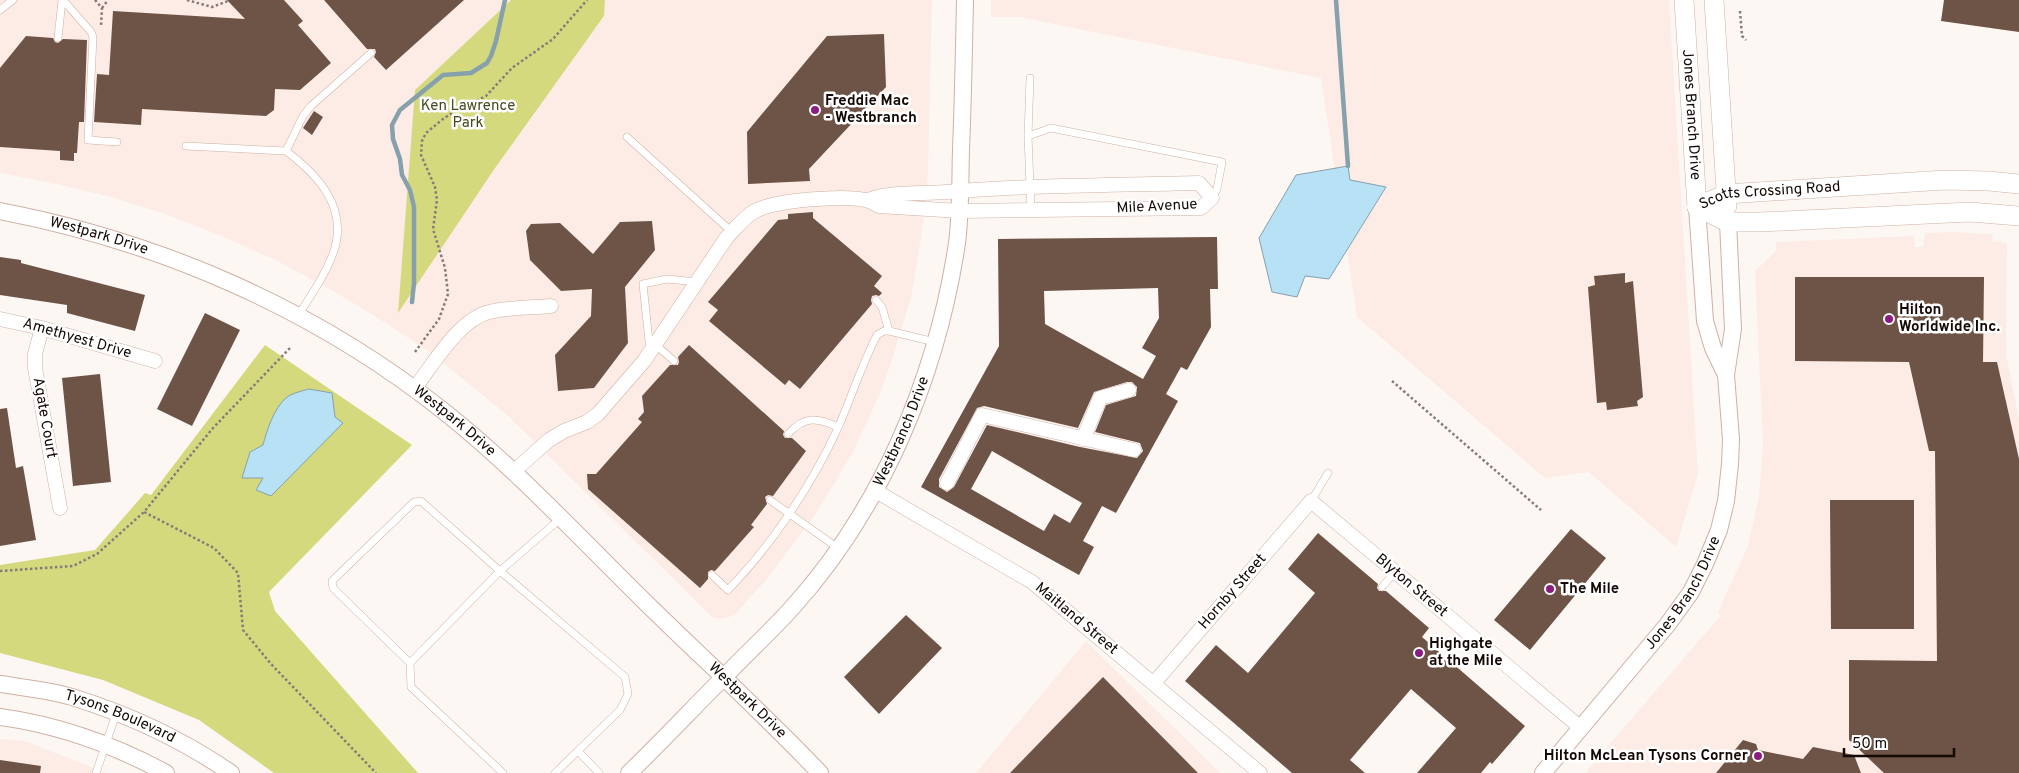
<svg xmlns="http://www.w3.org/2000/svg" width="2019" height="773" font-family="Overpass,sans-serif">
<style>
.built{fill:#fcece5}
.green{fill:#d4d97e}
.water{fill:#b7e1f4;stroke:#86a0ac}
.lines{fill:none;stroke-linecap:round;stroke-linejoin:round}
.stream{stroke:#86a0ac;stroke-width:4.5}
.building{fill:#6e5347;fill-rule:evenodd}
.service-casing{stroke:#cfb0a3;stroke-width:8}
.minor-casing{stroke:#cfb0a3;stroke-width:15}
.tertiary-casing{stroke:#cfb0a3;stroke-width:18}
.secondary-casing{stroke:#cfb0a3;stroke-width:20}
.path{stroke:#847c79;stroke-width:2.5;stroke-dasharray:2.5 2.5;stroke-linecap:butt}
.service{stroke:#fff;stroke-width:7}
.minor{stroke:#fff;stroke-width:14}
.tertiary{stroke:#fff;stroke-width:16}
.secondary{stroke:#fff;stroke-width:19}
.poi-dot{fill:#8c1d80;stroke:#fff;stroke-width:2}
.labels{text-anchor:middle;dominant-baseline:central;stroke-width:5;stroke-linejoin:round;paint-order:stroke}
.poi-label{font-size:15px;font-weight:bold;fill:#130905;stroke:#fff;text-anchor:start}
.park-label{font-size:15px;fill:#46481d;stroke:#fff}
.street-label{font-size:15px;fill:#130905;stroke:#fff}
</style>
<rect width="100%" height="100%" fill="#fdf7f4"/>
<!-- built -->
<path class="built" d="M0,0H511L415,90L493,171L604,16L605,0H932L928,170L926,201L917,264L911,297L892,360L881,391L853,452L815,515L767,579L735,614L729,617L720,619L713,617L708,613L505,413L428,351L378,318L328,288L277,261L224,237L168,215L111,197L52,183L0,173Z
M991,0H1669L1698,474L1676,547L1589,472L1545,478L1357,317L1321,78L1019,17H991Z
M1952,232L1993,234L1992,241L2007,243L2006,354L2019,419V773H1585L1721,615L1718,612L1748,546L1759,496L1763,444L1755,271L1776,251V242L1914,236L1915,247H1923L1925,233Z
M1086,641L1220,773H976Z
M0,739L25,741L106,773H0Z"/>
<!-- green -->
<path class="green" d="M511,0H605L604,16L493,171L398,313L415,90Z
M265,345L412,445L269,592L275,611L418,773H274L199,720L103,680L0,653V565L95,550L145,493L151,495Z"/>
<!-- water -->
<path class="water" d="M1348,166L1350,180L1386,187L1329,279L1305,276L1297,297L1272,292L1259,238L1296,175Z
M309,389L332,393L335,417L343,423L271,496L256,490L263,478H242L250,452L263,445C267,430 274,408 286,398C292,393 302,391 309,389Z"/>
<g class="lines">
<!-- stream -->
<path class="stream" d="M1336,0L1348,166
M412,302L414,283V207L410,190L402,175L400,159L393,139L392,125L400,110L443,75L471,73L487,63L491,56L496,41L505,0"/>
</g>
<!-- building -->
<path class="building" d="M227,0H284L303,21L298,25L331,63L300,90L275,89L274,110L266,116L142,109L141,125L94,122L97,74L109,75L113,11L245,19Z
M324,0H464L386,70L374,57L376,52L375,49H367Z
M1944,0H2019V32L1941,21Z
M884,34L886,87L809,169L810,181L748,184L747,132L827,36Z
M26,36L53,38L55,42L58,43L63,39L87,40L84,122H79L77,153H74V161L60,160V151L0,147V68Z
M314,111L323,117L312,135L303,128Z
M813,212V218L882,276L874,286L882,293L879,296L876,295L872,296L871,300L872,304L800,389L789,380L785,385L709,321L718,310L708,302L778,220L788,219V214Z
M652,221L655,250L625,287L628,343L594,388L558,391L555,355L591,316L592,289L561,291L530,260L526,231L531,224L560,223L593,254L620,222Z
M1217,237L1218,289H1210L1211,327L1187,370L1181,367L1166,394L1178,401L1116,513L1102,506L1083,541L1094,547L1079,575L921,487L999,346L998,239ZM1158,288L1159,318L1142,348L1156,356L1143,379L1045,324L1044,291ZM1127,382H1132L1137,387L1136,396L1106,405L1095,432L1140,443L1143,451L1137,458L1080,447L987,425L954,487L947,492L939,487V479L977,408L984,406L1078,428L1094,392ZM992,451L1082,503L1070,523L1054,514L1044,531L971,489Z
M0,257L21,260V263L145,295L135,331L67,313V305L0,295Z
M1625,273V283L1633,281L1643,397L1637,401L1638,406L1607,410L1606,402L1597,403L1588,287L1595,285L1594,276Z
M1795,277H1984L1983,362H1997L2019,459V773H1884L1849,740V660L1937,661L1935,451H1929L1909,362L1795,361Z
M205,313L240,330L192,426L157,409Z
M689,345L784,431L783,435L785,438H792L806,451L773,496L768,495L765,497L767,504L751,525L754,527L715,571L711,570L708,572V579L700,588L588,489L587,474H596L642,422L638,419L644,412L642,396L670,365H678L679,362L678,357Z
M100,374L111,482L73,486L62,378Z
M7,408L16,468L23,466L36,540L0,546V409Z
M1830,500H1914V629H1831Z
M1571,529L1606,558L1530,650L1494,620Z
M1318,533L1378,584L1377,588L1379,591H1386L1429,628L1422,637L1525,726L1492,764L1490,762L1481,773H1417L1456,728L1411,689L1350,760L1365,773H1292L1185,681L1216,645L1248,673L1315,593L1288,569Z
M906,615L942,648L879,714L844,677Z
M1103,677L1198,773H1010Z
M1743,740L1756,744L1758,750L1803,759L1813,747L1854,755L1861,773H1716Z
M0,760L41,766L40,773H0Z"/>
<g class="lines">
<!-- service casing -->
<g class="service-casing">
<path id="service" d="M63,0L91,32L93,37L88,140L117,142
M0,10L13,0
M58,38L62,0
M1030,78L1028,136L1031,210
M1028,136L1051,128L1222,162L1217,189L1212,198
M627,137L732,232
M186,146L286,151
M298,316C311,295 326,274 334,251C348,207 318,175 286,151L303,116L311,106L371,53
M889,331L935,342
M656,345L674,361
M650,351L643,284L667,279L697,282
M788,434C804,416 817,417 838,427
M770,500L838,548
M1311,501L1328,473
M712,575L728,590C771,546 811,486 837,430C851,399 861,366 877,335L884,331H889L882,307L876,300
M1382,587L1395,572
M410,663L333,588L332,581L414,502L421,501L500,571L625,677L628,694L620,710L555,773
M578,751L599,773
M96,773L116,714
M503,773L411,687L410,663L500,571L560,519"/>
</g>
<!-- minor casing -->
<g class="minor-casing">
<path id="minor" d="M0,319L42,328L155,361
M42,328L35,354V368L60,508
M414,389C433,365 458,320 489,312C508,307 531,308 551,306
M1083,439L1100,398L1129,390
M513,472L549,440L564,431L587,422L598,414L644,361L727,237C736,228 744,217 755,211C775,200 843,195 865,200C870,201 875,204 879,206L960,211L1201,208L1212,198L1199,183C1115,185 1031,185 947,192C920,194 893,191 868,200
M947,483L982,415L1134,450
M874,490L1032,582L1260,773
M1154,683L1311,501L1581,728"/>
</g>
<!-- tertiary casing -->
<g class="tertiary-casing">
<g id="tertiary">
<path d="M1697,207L1705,321L1713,348L1726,375"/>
<path id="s1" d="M0,211C162,242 317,310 446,413C516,469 578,536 642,599C701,657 763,713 820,773"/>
<path id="s2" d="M0,684C24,688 49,690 72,697C127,714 183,740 231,773"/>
<path d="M0,717C59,725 114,745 166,773"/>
<path id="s3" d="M629,773C662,741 693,708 726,675C747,653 770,632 791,609C882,509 937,376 957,243C961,212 960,181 961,150C963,100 964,50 965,0"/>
<path id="s4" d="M1543,773L1668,624L1691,592L1705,564L1719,530L1726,501L1730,464L1731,439L1726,375L1733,329L1728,222"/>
</g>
</g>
<!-- secondary casing -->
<g class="secondary-casing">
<g id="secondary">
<path id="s5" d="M1684,0L1697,207"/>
<path d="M1714,0L1727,206"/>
<path d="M1697,207L1728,222H1760L1970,212L2019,216"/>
<path id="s6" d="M1697,207L1726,194L1945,180L1989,181L2019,184"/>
</g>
</g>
<!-- path -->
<path class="path" d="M95,0L102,8L101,26
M187,0L212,7L228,1
M102,8L108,0
M1740,11L1742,36L1746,40
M290,348L213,428L144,512L214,548L238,573L243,630L271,664L376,773
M415,352L439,319L448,294L445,268L433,229L437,200L435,187L421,155L422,141L426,133L443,119L455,111L486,96L512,68L553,39L587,0
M1392,381L1541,510
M0,571L73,566L97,554L144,512"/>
<!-- service -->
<use href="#service" class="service"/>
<!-- minor -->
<use href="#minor" class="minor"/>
<!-- tertiary -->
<use href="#tertiary" class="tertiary"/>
<!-- secondary -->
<use href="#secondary" class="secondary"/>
</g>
<!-- markers -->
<g class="poi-dot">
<circle cx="815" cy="110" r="5"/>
<circle cx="1889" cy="319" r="5"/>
<circle cx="1550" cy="589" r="5"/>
<circle cx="1419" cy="653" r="5"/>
<circle cx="1758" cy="756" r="5"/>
</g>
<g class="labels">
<!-- poi labels -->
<g class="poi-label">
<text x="825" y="101">Freddie Mac<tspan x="825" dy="17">- Westbranch</tspan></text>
<text x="1899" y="310">Hilton<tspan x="1899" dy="17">Worldwide Inc.</tspan></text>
<text x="1560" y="589">The Mile</text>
<text x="1429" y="644">Highgate<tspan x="1429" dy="17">at the Mile</tspan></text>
<text x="1748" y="756" text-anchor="end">Hilton McLean Tysons Corner</text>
</g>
<!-- park labels -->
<g class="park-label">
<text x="468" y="106">Ken Lawrence<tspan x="468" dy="17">Park</tspan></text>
</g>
<!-- street labels -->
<g class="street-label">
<text stroke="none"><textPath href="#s5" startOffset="115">Jones Branch Drive</textPath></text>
<text stroke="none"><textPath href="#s6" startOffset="75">Scotts Crossing Road</textPath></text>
<text transform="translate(1157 207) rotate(-3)">Mile Avenue</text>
<text stroke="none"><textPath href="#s1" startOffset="102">Westpark Drive</textPath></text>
<text transform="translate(77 339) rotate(16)">Amethyest Drive</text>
<text transform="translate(44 418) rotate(80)">Agate Court</text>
<text stroke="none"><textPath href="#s1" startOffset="506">Westpark Drive</textPath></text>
<text stroke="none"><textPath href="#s3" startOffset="441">Westbranch Drive</textPath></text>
<text transform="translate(1411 586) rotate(40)">Blyton Street</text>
<text transform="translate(1233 592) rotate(-49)">Hornby Street</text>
<text stroke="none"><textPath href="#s4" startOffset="229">Jones Branch Drive</textPath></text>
<text transform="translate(1076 619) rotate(40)">Maitland Street</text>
<text stroke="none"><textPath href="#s1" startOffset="911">Westpark Drive</textPath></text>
<text stroke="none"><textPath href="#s2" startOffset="125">Tysons Boulevard</textPath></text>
</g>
</g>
<!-- scale -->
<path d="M1844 748v8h110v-8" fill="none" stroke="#130905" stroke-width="2.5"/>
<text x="1852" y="748" font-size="15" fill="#130905" stroke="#ffffff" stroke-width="4" paint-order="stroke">50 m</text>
</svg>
